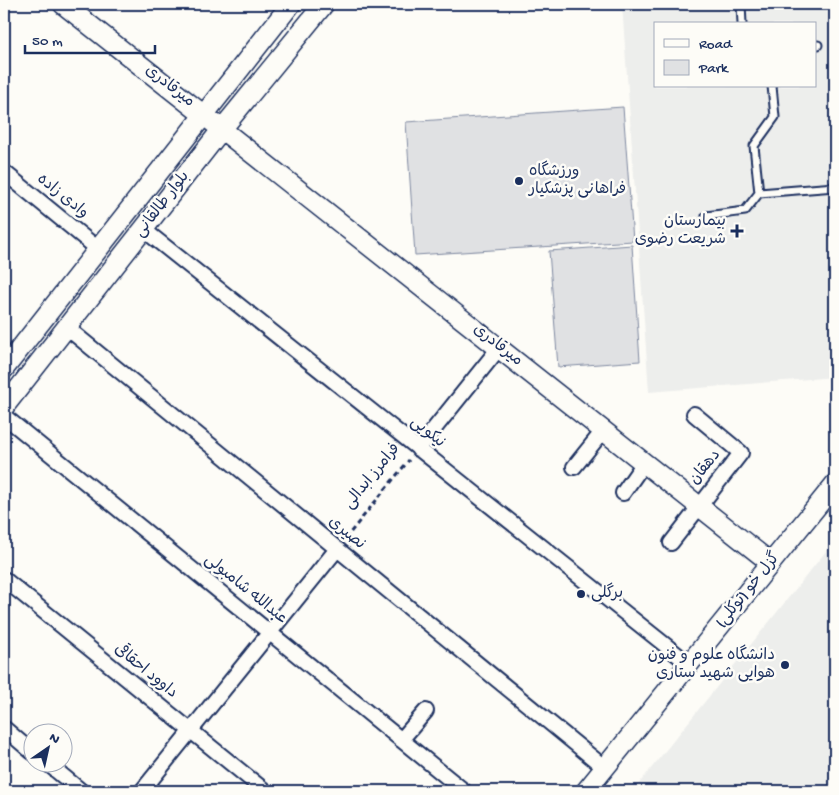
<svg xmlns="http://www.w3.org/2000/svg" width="839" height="795" font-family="'Gochi Hand','Playpen Sans Arabic',sans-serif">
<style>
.built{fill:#edeeec;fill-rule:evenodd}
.green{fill:#e0e1e3;stroke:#7e88a0}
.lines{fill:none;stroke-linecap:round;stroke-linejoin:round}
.lane-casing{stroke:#1b2f5e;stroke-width:11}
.street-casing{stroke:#1b2f5e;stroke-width:18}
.secondary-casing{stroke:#1b2f5e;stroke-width:22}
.path{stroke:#1b2f5e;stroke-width:3;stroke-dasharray:5 4;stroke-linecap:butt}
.lane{stroke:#fdfcf7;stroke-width:7}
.street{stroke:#fdfcf7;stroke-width:14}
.secondary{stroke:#fdfcf7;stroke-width:19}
.poi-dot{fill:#1b2f5e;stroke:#fdfcf7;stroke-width:2}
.labels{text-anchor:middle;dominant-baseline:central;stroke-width:5;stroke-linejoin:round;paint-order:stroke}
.street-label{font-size:16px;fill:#1b2f5e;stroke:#fdfcf7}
.poi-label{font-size:16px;fill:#1b2f5e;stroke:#fdfcf7;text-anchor:start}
</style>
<rect width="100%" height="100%" fill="#fdfcf7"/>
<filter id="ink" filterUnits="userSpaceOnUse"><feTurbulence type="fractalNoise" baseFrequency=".02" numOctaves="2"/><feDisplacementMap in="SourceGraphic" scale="10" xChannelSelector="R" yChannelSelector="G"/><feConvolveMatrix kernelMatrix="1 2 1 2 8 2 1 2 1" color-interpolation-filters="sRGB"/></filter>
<g filter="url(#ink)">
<!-- built -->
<path class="built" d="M622,4H835V377L649,392ZM655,24H815V86H655Z
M835,540V791H633Z"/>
<!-- green -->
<path class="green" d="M623,107L633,241L415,255L406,122Z
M632,245L640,361L558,367L549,251Z"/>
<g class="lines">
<!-- lane casing -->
<g class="lane-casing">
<path id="lane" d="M741,4L742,24
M815,45H818
M759,193L754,146L775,117L772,86
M706,216L745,211L759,193L835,187"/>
</g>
<!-- street casing -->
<g class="street-casing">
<path id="street" d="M4,172L98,249
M143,229L689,664
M66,327L605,768
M4,416L464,791
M418,449L499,348
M574,467L603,431
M623,493L644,463
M671,543L741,453L694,414
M4,579L265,791
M4,728L32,752
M401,740L426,711
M46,762L81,791
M142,791L337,549"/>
</g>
<!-- secondary casing -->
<g class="secondary-casing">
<path id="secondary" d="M63,4L771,563
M4,369L291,4
M4,407L222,129L324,4
M586,791L835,484"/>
</g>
<!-- path -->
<path class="path" d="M345,539L409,460"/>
<!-- lane -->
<use href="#lane" class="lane"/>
<!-- street -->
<use href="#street" class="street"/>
<!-- secondary -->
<use href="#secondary" class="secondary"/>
</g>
</g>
<!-- markers -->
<g class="poi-dot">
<circle cx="519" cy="181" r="5"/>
<path d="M734.5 223.5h5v5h5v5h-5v5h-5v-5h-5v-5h5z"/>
<circle cx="581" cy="594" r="5"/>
<circle cx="785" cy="665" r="5"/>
</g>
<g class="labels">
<!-- street labels -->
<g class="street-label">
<text transform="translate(169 87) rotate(38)">میرقادری</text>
<text transform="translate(62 197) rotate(39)">وادی زاده</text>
<text transform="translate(163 205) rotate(-52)">بلوار طالقانی</text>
<text transform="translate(497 346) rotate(38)">میرقادری</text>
<text transform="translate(427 433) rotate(39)">نیکویی</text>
<text transform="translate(706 468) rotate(-51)">دهقان</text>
<text transform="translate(373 477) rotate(-51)">فرامرز ابدالی</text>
<text transform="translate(346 534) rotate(39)">نصیری</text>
<text transform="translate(245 590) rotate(39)">عبدالله شامبولی</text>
<text transform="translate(749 591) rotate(-51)">گزل خو (توکلی)</text>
<text transform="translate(145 672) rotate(39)">داوود احقاقی</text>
</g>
<!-- poi labels -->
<g class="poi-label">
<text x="529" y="172">ورزشگاه<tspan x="529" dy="18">فراهانی پزشکیار</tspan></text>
<text x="726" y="222" text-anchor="end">بیمارستان<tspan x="726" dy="18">شریعت رضوی</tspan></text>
<text x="591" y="594">برگلی</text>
<text x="775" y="656" text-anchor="end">دانشگاه علوم و فنون<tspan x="775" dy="18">هوایی شهید ستاری</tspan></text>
</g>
</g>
<!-- margin -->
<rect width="839" height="795" fill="none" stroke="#fdfcf7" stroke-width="20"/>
<rect x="10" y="10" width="819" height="775" fill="none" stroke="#1b2f5e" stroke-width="2" filter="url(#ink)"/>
<!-- legend -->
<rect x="654" y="22" width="162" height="65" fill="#fdfcf7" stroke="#a3aaba"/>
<rect x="664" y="39" width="25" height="8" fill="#fdfcf7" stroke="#a3aaba"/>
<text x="699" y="48" font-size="15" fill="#1b2f5e">Road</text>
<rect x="664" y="60" width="25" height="15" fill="#e0e1e3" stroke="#a3aaba"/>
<text x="699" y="72" font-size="15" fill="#1b2f5e">Park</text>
<!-- north arrow -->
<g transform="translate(48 748) rotate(34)"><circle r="24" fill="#fdfcf7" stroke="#a3aaba"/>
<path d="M0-4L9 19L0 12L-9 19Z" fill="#1b2f5e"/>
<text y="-8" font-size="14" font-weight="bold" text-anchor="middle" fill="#1b2f5e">N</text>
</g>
<!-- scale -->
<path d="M25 45v8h130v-8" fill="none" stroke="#1b2f5e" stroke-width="2.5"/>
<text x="32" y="45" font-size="15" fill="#1b2f5e" stroke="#fdfcf7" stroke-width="4" paint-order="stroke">50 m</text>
</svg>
